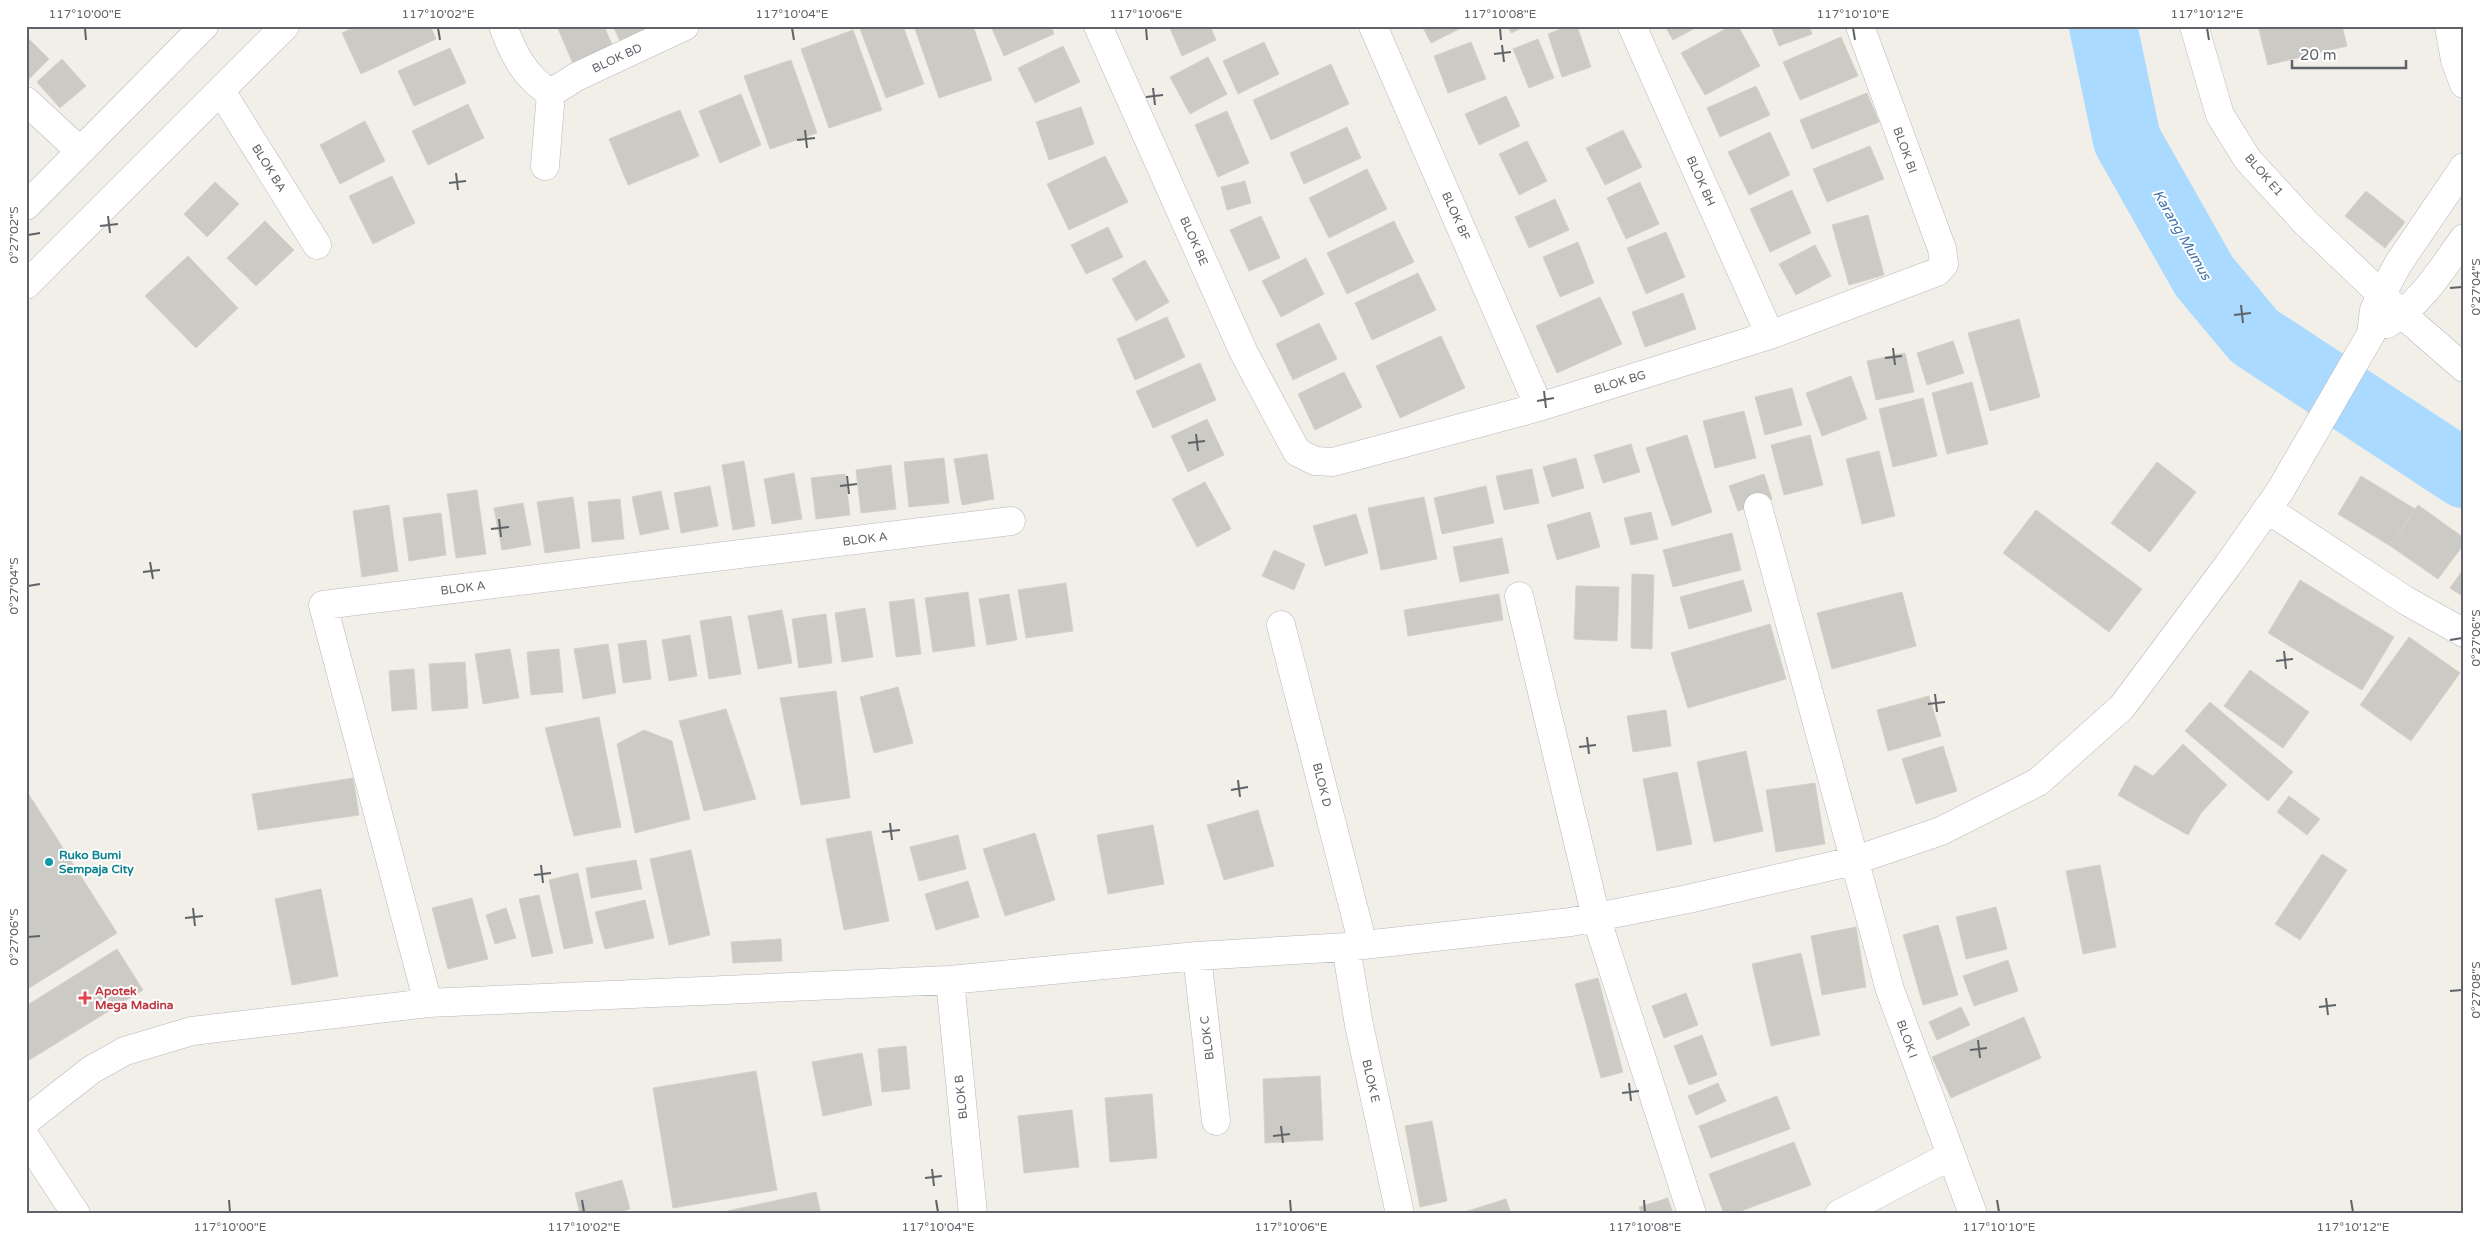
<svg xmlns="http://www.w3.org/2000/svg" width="2490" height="1240" font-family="'Varela Round',sans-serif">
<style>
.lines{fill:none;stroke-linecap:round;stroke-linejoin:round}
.river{stroke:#aadaff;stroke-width:68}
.building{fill:#cccac5;stroke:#d6d1c6}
.minor-casing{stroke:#b5b8bc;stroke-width:29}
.minor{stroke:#fff;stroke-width:28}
.ticks{fill:none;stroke:#5f6368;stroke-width:2}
.culture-dot{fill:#0f9aa8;stroke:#fff;stroke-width:2}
.health-dot{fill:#e0444e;stroke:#fff;stroke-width:2}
.labels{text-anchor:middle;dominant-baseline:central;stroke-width:4;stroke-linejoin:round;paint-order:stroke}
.street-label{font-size:12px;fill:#5f6368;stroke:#fff}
.culture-label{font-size:12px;font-weight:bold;fill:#0d838f;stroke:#fff;text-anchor:start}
.health-label{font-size:12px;font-weight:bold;fill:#be3a42;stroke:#fff;text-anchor:start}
.water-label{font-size:14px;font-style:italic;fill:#4174aa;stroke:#fff}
.neatline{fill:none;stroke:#5f6368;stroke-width:2}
.ticks-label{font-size:12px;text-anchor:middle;fill:#5f6368}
</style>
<rect width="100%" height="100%" fill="#f1efe8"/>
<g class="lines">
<!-- river -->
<path class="river" d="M2103,26L2127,140L2204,276L2254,336L2464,474"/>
</g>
<!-- building -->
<path class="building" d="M357,26H430L436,39L361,74L342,33Z
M557,26H604L613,47L573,64Z
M613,26H647L649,29L620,41Z
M859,26H903L924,84L886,98Z
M914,26H973L992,80L939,98Z
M991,26H1051L1054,34L1004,56Z
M1169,26H1210L1216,40L1182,56Z
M1422,26H1465L1431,43Z
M1508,26H1526L1511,33Z
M1569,26H1577L1591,67L1562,77L1548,34Z
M1665,26H1699L1673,40Z
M1731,26H1738L1760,66L1705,95L1681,53Z
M1771,26H1809L1812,34L1779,46Z
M2258,26H2342L2347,46L2268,65Z
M853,30L882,110L829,128L801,49Z
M26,36L49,59L28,80L26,78Z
M1841,37L1858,76L1800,100L1783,62Z
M1538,39L1554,78L1529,88L1513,49Z
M1264,42L1279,74L1238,94L1223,61Z
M1471,42L1486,79L1448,93L1434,56Z
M1063,46L1080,82L1035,103L1018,68Z
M450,48L466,83L414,106L398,71Z
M1208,57L1227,94L1190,114L1170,77Z
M62,59L86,86L60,108L37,82Z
M791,60L817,133L770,149L744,76Z
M1331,64L1349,104L1271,140L1253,100Z
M1756,86L1770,115L1720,137L1707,108Z
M1867,93L1879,122L1812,149L1800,120Z
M741,94L761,145L720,163L699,111Z
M1506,96L1520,126L1479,145L1465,114Z
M468,104L484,138L428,165L412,131Z
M1081,107L1094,144L1049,160L1036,122Z
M680,110L699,156L628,185L609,139Z
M1227,111L1249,163L1218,177L1195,125Z
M365,121L385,161L340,184L320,145Z
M1347,127L1361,158L1304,184L1290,153Z
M1623,130L1642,167L1605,185L1586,148Z
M1770,132L1790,175L1749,195L1728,152Z
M1527,141L1547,181L1519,195L1499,154Z
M1870,146L1884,179L1827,202L1813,169Z
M1105,156L1128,202L1069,230L1047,184Z
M1367,169L1387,209L1329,238L1309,198Z
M392,176L415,223L373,244L349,196Z
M1245,181L1251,203L1227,210L1221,187Z
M215,182L239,204L207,237L184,214Z
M1640,182L1659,224L1626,239L1607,198Z
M1792,190L1811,233L1770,252L1750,209Z
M2366,191L2405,222L2385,248L2345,216Z
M1555,199L1569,230L1529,248L1515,217Z
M1868,215L1884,275L1849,285L1832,225Z
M1261,216L1280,258L1249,271L1230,230Z
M265,221L294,250L256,286L227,258Z
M1394,221L1414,262L1347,294L1327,253Z
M1108,227L1123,257L1086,274L1071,245Z
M1666,232L1685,277L1646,294L1627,248Z
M1578,242L1594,283L1560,297L1543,257Z
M1815,245L1831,276L1796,295L1779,264Z
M188,256L238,308L196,348L145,296Z
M1306,258L1324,294L1281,317L1262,281Z
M1145,260L1169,302L1136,321L1112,279Z
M1418,273L1436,310L1372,340L1355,303Z
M1683,293L1696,329L1645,347L1632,312Z
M1600,297L1622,344L1557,373L1536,326Z
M1167,317L1185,357L1135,380L1117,339Z
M2019,319L2040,397L1990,411L1968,333Z
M1319,323L1337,359L1293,380L1276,344Z
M1441,336L1465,388L1400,418L1376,366Z
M1953,341L1964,373L1927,385L1917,353Z
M1905,353L1914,392L1876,400L1867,361Z
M1200,363L1216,400L1153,428L1136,391Z
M1344,372L1362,407L1315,430L1298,394Z
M1851,376L1867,419L1822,436L1806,393Z
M1972,382L1988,444L1947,454L1932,393Z
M1792,388L1802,425L1765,435L1755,397Z
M1923,398L1937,456L1893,467L1879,409Z
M1744,411L1756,458L1715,468L1703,421Z
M1207,419L1224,455L1188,472L1171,436Z
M1687,435L1712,512L1672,526L1646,448Z
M1810,435L1823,485L1784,495L1771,445Z
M1631,444L1640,472L1603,483L1594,455Z
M1879,451L1895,516L1862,524L1846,459Z
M987,454L994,499L962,505L954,459Z
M944,458L949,503L909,507L904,462Z
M1576,458L1584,488L1552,497L1543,467Z
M744,461L755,526L733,530L722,465Z
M2157,462L2196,492L2150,552L2111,523Z
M891,465L896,509L861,513L856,470Z
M1532,469L1539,503L1504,510L1496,476Z
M794,473L802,519L772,524L764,479Z
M845,474L850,515L816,519L811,478Z
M1764,474L1772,499L1738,511L1729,486Z
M2361,476L2415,509L2392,547L2338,514Z
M1205,482L1231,529L1197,547L1172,499Z
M710,486L718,526L681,533L674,493Z
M1486,486L1494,523L1442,534L1434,498Z
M477,490L486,554L456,558L447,494Z
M661,491L669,529L640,535L632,497Z
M573,497L580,548L545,553L537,502Z
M1424,497L1437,559L1381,570L1368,508Z
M620,499L624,539L592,542L588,502Z
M523,503L531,545L502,550L494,508Z
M389,505L398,571L362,577L353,511Z
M2418,505L2464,538V544L2438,579L2389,545Z
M2036,510L2142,589L2109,632L2003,553Z
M1590,512L1600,547L1557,560L1547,525Z
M1651,512L1658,539L1631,545L1624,518Z
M441,513L446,555L409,561L403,518Z
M1356,514L1368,553L1325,566L1313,526Z
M1732,533L1741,570L1673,587L1663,550Z
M1502,538L1509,573L1460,582L1453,547Z
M1274,550L1305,564L1294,590L1262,576Z
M2464,568V597L2450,588Z
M1632,574L1654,575L1652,649L1631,648Z
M1743,580L1752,611L1689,629L1680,597Z
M2300,580L2394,637L2362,690L2268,633Z
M1066,583L1073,631L1026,638L1018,590Z
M1576,586L1619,587L1617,641L1574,639Z
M968,592L975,646L933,652L925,598Z
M1902,592L1916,646L1832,669L1817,613Z
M1009,594L1017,640L987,645L979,599Z
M1499,594L1503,620L1408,636L1404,610Z
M914,599L921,654L896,657L889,602Z
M865,608L873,657L842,662L835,613Z
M782,610L792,663L758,669L748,616Z
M826,614L832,663L799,668L792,619Z
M731,616L741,674L709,679L700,621Z
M1770,624L1786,679L1688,708L1671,653Z
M690,635L697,676L669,681L662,640Z
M2409,637L2460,673L2411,741L2360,705Z
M646,640L651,679L623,683L618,644Z
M608,644L616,693L583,699L574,649Z
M510,649L519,698L483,704L475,654Z
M559,649L563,692L531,695L527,652Z
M465,662L468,708L432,711L429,664Z
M414,669L417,709L392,711L389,671Z
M2250,670L2309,712L2283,748L2224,706Z
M898,687L913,743L874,753L860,697Z
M836,691L850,798L801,805L780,698Z
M1929,696L1941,736L1888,751L1877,710Z
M2210,702L2293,772L2268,801L2185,731Z
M726,709L756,799L704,811L679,721Z
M1666,710L1671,746L1633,752L1627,716Z
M599,717L621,827L574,836L545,728Z
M644,730L672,741L690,819L635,833L617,744Z
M2183,744L2227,785L2201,813L2188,835L2118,795L2135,765L2153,776Z
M1943,746L1957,791L1916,804L1902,759Z
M1746,751L1763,831L1714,842L1697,762Z
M1677,772L1692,844L1657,851L1643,779Z
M353,778L359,815L258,830L252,794Z
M1815,783L1825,844L1776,852L1766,790Z
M26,790L117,933L26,990Z
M2289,796L2320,819L2307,835L2277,812Z
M1258,810L1274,866L1224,880L1207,825Z
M1153,825L1164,884L1108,894L1097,835Z
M871,831L889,921L844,930L826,839Z
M1035,833L1055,900L1005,916L983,849Z
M958,835L966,869L919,881L910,847Z
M691,850L710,935L669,945L650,859Z
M2322,854L2347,870L2300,940L2275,924Z
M636,860L642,889L591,898L586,868Z
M2100,865L2116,947L2083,954L2066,871Z
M578,873L593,943L564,949L549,880Z
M968,881L979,917L936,930L925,894Z
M321,889L338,976L292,985L275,899Z
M539,895L553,953L532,957L519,899Z
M472,898L488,959L448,969L432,908Z
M645,900L654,938L605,949L595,912Z
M1996,907L2007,949L1966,959L1956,917Z
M506,908L516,938L495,944L486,915Z
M1938,925L1958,995L1923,1005L1903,935Z
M1856,927L1866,987L1822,995L1811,936Z
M781,939L782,961L733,963L731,942Z
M117,949L143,990L26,1062V1006Z
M1801,953L1820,1035L1771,1046L1752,964Z
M2008,960L2018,991L1974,1006L1963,976Z
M1598,978L1623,1072L1601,1078L1575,984Z
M1686,993L1698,1025L1664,1038L1652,1006Z
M1961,1007L1970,1025L1937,1040L1929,1022Z
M2024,1017L2041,1058L1951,1098L1932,1057Z
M1702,1035L1717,1075L1689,1085L1674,1046Z
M906,1046L910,1089L882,1092L878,1049Z
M862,1053L872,1105L823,1116L812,1062Z
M756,1071L777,1190L673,1208L653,1088Z
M1320,1076L1323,1140L1265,1143L1263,1079Z
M1718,1083L1726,1101L1696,1115L1688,1096Z
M1152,1094L1157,1158L1110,1162L1105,1098Z
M1777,1096L1790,1129L1711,1158L1699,1126Z
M1072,1110L1079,1167L1024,1173L1018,1116Z
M1432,1121L1447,1201L1420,1207L1405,1126Z
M1794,1142L1811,1185L1733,1214H1724L1709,1174Z
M622,1180L630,1209L612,1214H580L575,1193Z
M816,1192L821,1214H727V1211Z
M1668,1198L1673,1214H1642L1639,1207Z
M1506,1199L1511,1214H1458Z"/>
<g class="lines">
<!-- minor casing -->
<g class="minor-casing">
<path id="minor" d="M503,26C513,53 525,78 551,93
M1098,26L1244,353L1297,452L1315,461L1333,462L1539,407L1770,335L1937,272L1944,264L1942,249L1860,26
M1373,26L1539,407
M1632,26L1770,335
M2194,26L2220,115L2248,160L2306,223L2403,315L2464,368
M2449,26L2455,60L2464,84
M221,91L317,245
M551,93L576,77L685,26
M26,101L80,151
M545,166L551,93
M26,206L204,26
M26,285L285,26
M2387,324C2420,305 2442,269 2464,238
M1758,507L1890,990L1973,1214
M2267,509L2405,600L2464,633
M1519,596L1596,917L1692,1214
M1281,625L1363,945
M1346,947L1359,1025L1400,1214
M1197,956L1216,1121
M950,980L973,1214
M428,1003L323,605L1011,521
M26,1121L91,1070L125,1051L192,1031L428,1003L950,980L1197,956L1346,947L1571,922L1688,899L1853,861L1941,831L2038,782L2122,707L2228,565L2280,491L2371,334L2374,310L2382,294L2398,264L2464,167
M26,1138L76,1214
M1839,1214L1950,1156"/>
</g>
<!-- minor -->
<use href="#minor" class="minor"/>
</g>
<!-- ticks -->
<path class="ticks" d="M85,28L86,40M438,28L440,40M792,28L794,40M1146,28L1147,40M1500,28L1501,40M1853,28L1855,40M2207,28L2209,40M1502,45L1504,62M1494,54L1511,52M1153,88L1155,105M1146,97L1163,95M805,130L807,148M797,140L815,138M456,173L458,190M449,183L466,181M108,216L110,233M100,226L118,224M28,235L40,233M2450,288L2462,287M2241,305L2243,323M2234,315L2251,313M1893,348L1895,365M1885,358L1902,356M1544,391L1546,408M1537,401L1554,398M1196,434L1198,451M1188,443L1205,441M847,476L849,494M840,486L857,484M499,519L501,537M491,529L509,527M150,562L153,579M143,572L160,570M28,586L40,584M2450,640L2462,638M2284,651L2286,669M2276,661L2293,659M1935,694L1937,712M1928,704L1945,702M1587,737L1589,754M1579,747L1596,745M1238,780L1240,797M1231,790L1248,787M890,823L892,840M882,832L900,830M541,865L543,883M534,875L551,873M193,908L195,926M185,918L203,916M28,937L40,936M2450,991L2462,990M2326,998L2328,1015M2319,1007L2336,1005M1978,1040L1980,1058M1970,1050L1987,1048M1629,1083L1631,1101M1622,1093L1639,1091M1281,1126L1283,1143M1273,1136L1290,1134M932,1169L934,1186M925,1178L942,1176M229,1200L230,1212M582,1200L584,1212M936,1200L938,1212M1290,1200L1291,1212M1644,1200L1645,1212M1997,1200L1999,1212M2351,1200L2353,1212"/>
<!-- markers -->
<circle class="culture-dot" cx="49" cy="862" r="5"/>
<path class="health-dot" d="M82.5 990.5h5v5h5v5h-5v5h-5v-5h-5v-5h5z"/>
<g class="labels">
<!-- street labels -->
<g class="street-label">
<text transform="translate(617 58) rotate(-25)">BLOK BD</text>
<text transform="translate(1905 150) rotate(70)">BLOK BI</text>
<text transform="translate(269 168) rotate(58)">BLOK BA</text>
<text transform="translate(2264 175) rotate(49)">BLOK E1</text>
<text transform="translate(1701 181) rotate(66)">BLOK BH</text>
<text transform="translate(1456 216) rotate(66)">BLOK BF</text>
<text transform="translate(1194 241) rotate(66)">BLOK BE</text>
<text transform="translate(1620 382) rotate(-17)">BLOK BG</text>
<text transform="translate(865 539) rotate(-7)">BLOK A</text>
<text transform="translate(463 588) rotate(-7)">BLOK A</text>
<text transform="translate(1322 785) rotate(76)">BLOK D</text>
<text transform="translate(1207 1038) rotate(-97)">BLOK C</text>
<text transform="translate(1907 1039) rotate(70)">BLOK I</text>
<text transform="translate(1371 1081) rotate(77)">BLOK E</text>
<text transform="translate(961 1097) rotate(-96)">BLOK B</text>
</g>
<!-- culture labels -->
<g class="culture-label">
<text x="59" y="855">Ruko Bumi<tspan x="59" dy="14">Sempaja City</tspan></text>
</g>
<!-- health labels -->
<g class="health-label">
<text x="95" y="991">Apotek<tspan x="95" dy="14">Mega Madina</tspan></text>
</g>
<!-- water labels -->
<g class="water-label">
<text transform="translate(2182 235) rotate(60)">Karang Mumus</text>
</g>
</g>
<!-- border -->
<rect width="2490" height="1240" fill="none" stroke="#ffffff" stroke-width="55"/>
<!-- scale -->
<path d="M2292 60v8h114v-8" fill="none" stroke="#5f6368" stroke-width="2.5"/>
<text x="2300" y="60" font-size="15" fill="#5f6368" stroke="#ffffff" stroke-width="4" paint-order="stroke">20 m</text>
<rect x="28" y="28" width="2434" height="1184" class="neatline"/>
<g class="ticks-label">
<text x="85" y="18">117°10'00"E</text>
<text x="438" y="18">117°10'02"E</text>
<text x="792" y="18">117°10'04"E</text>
<text x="1146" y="18">117°10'06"E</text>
<text x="1500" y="18">117°10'08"E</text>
<text x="1853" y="18">117°10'10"E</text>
<text x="2207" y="18">117°10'12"E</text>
<text transform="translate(14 235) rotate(-90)" y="4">0°27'02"S</text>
<text transform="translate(2476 287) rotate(-90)" y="4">0°27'04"S</text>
<text transform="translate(14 586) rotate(-90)" y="4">0°27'04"S</text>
<text transform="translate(2476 638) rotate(-90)" y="4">0°27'06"S</text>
<text transform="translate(14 937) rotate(-90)" y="4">0°27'06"S</text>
<text transform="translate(2476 990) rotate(-90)" y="4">0°27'08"S</text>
<text x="230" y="1231">117°10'00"E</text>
<text x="584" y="1231">117°10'02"E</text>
<text x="938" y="1231">117°10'04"E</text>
<text x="1291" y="1231">117°10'06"E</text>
<text x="1645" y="1231">117°10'08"E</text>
<text x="1999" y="1231">117°10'10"E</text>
<text x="2353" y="1231">117°10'12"E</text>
</g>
</svg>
